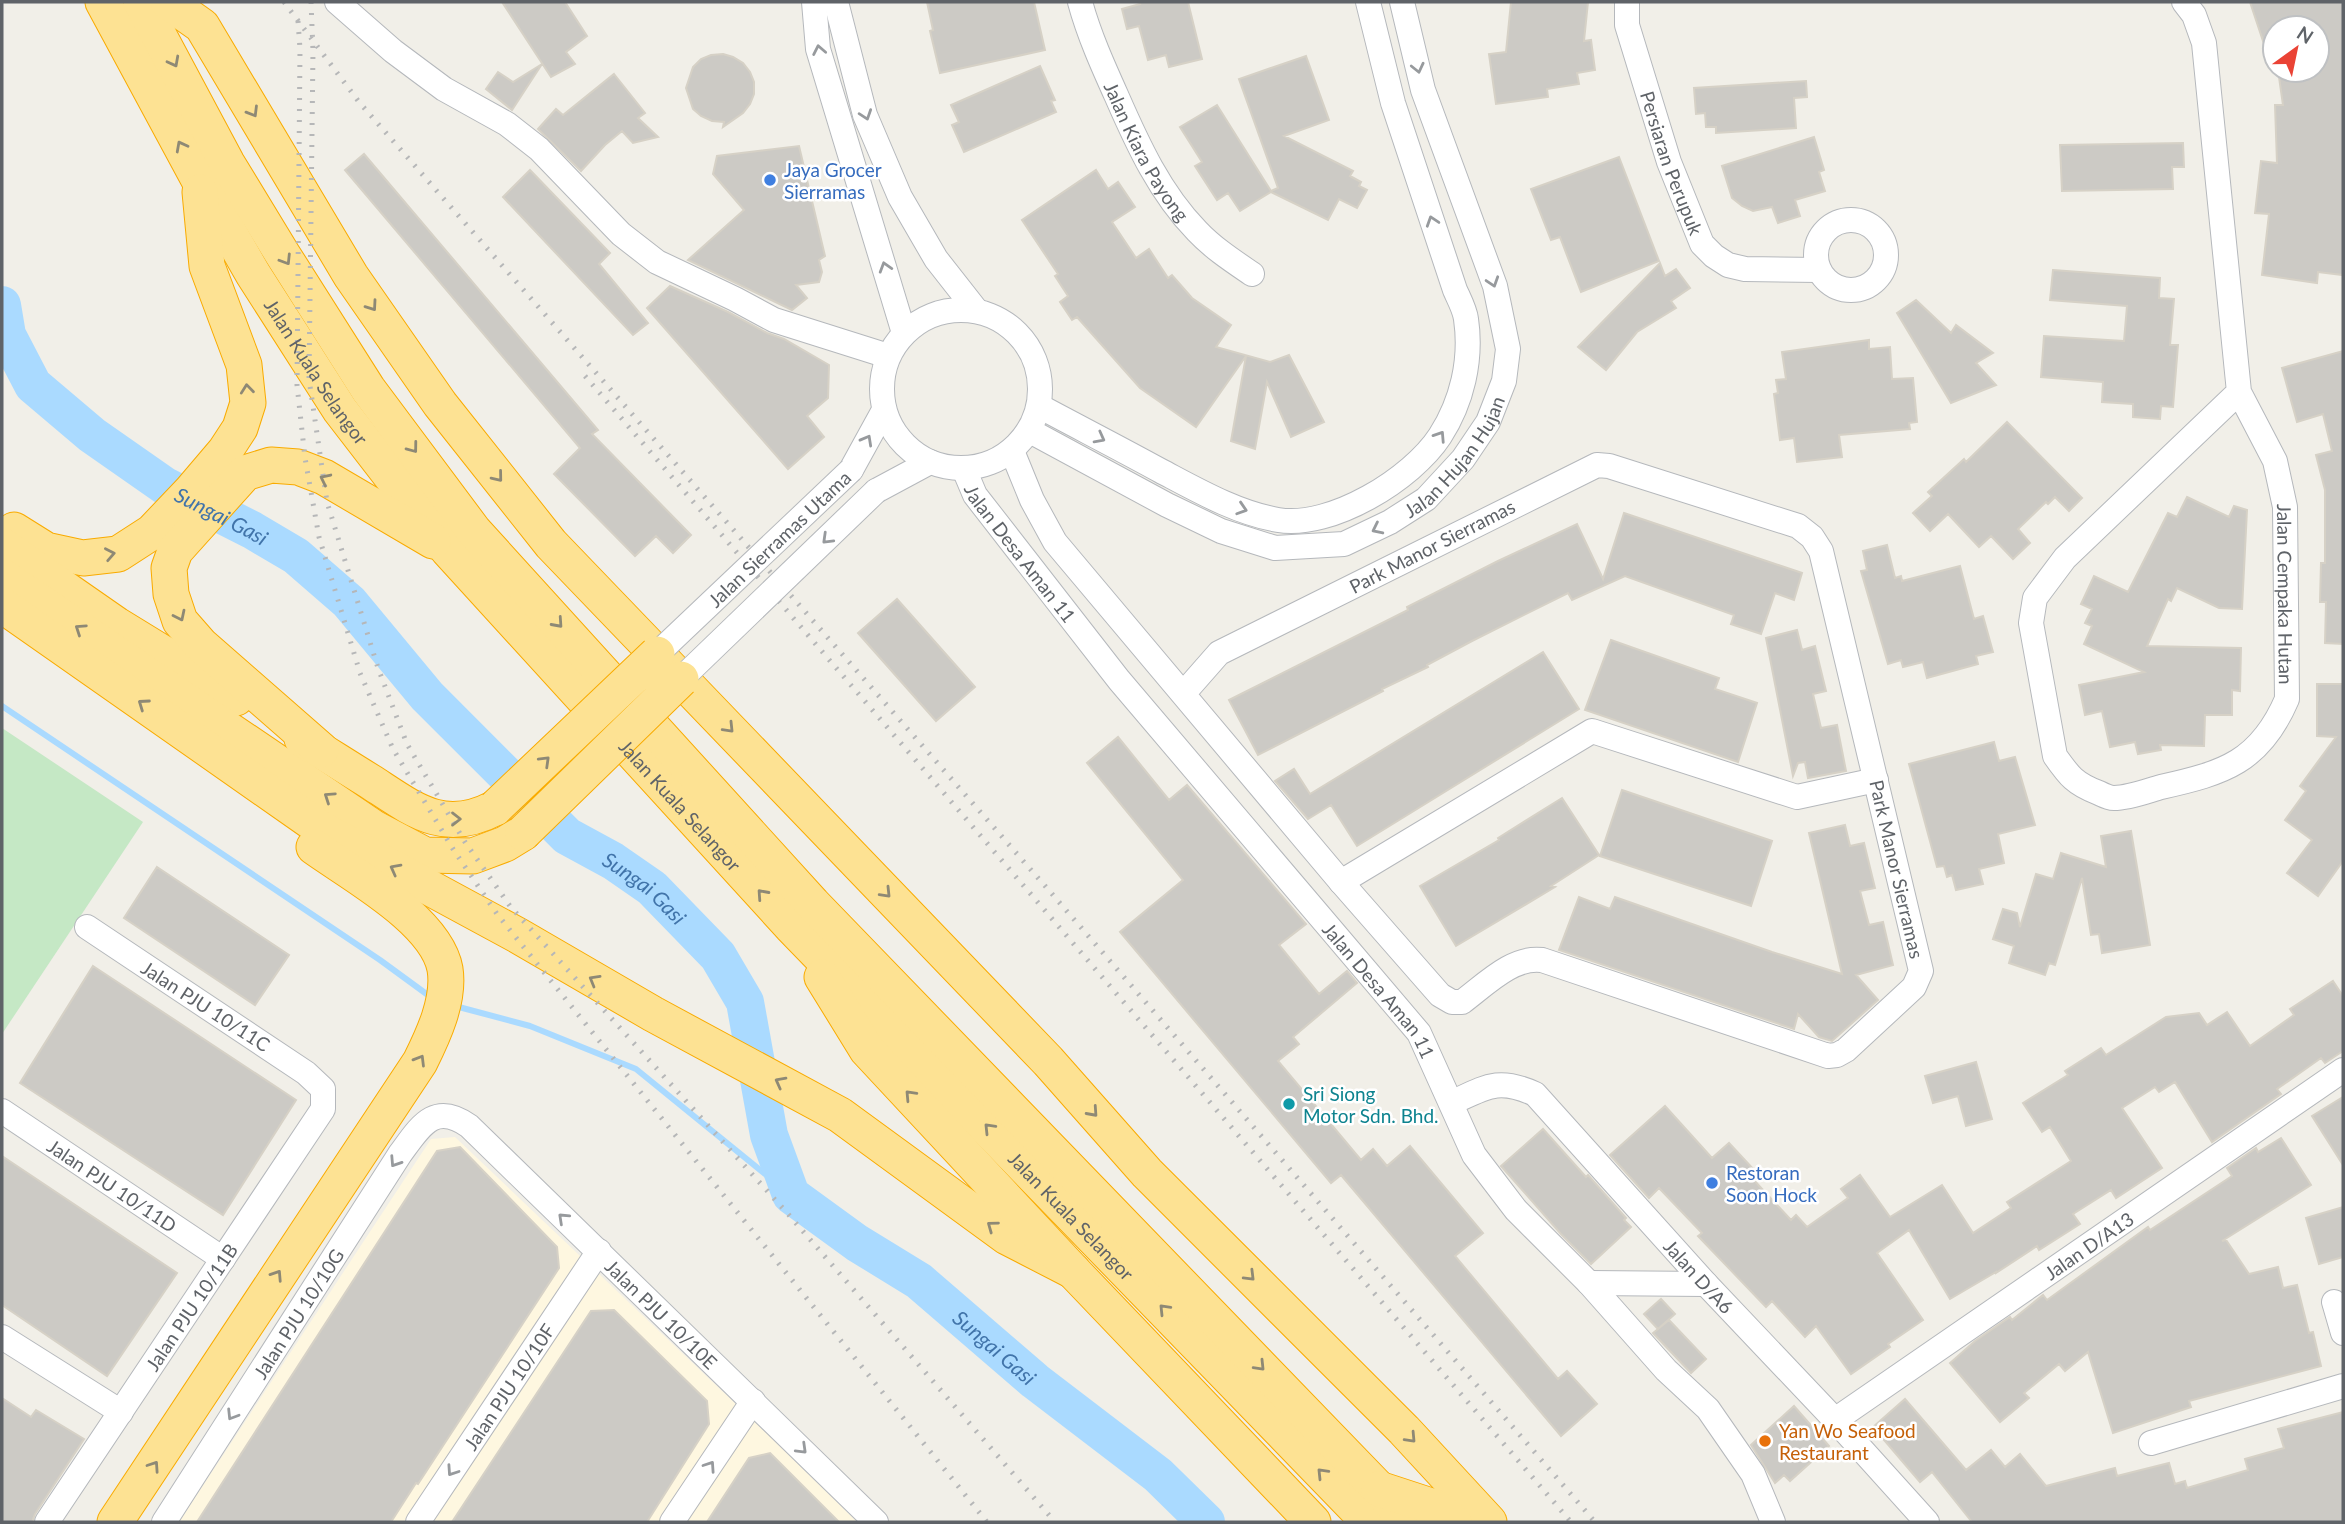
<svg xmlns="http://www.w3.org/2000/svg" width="2345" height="1524" font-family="Lato,sans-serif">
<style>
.commercial{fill:#fef7e0}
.green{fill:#c5e8c5}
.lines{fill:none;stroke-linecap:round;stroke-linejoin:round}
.stream{stroke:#aadaff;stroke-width:6}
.river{stroke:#aadaff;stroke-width:38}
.building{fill:#cccac5;stroke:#d6d1c6;stroke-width:2}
.minor-casing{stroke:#b5b8bc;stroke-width:26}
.highway-casing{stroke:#f9ab00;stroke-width:37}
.minor{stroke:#fff;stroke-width:24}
.highway{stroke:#fde293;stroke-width:35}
.rail{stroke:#b6b7b8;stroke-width:5;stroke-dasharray:2 9;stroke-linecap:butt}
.minor-bridge-casing{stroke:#b5b8bc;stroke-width:26;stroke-linecap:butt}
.highway-bridge-casing{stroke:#f9ab00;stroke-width:37;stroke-linecap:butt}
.minor-bridge{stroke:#fff;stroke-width:24}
.highway-bridge{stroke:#fde293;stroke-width:35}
.oneway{stroke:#979a9d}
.oneway2{stroke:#8e8975}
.shop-dot{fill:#3f7fe0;stroke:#fff;stroke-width:2.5}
.culture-dot{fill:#0f9aa8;stroke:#fff;stroke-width:2.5}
.food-dot{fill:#e8710a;stroke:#fff;stroke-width:2.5}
.labels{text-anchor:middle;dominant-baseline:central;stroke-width:5;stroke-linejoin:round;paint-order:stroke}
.street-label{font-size:19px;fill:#5f6368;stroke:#fff}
.shop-label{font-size:19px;fill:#366cbe;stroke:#fff;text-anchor:start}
.culture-label{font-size:19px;fill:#0d838f;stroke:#fff;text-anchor:start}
.food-label{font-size:19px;fill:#c56008;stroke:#fff;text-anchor:start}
.water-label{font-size:21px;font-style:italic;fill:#4174aa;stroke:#fff}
</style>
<rect width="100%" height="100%" fill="#f1efe8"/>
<!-- commercial -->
<path class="commercial" d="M455,1137L760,1427L857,1522H179L431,1139Z"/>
<!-- green -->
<path class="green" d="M2,728L143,822L2,1034Z"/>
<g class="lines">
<!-- stream -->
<path class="stream" d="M2,706L380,960L432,998
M455,1006L530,1026L636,1069L791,1195"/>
<!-- river -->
<path class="river" id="s1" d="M2,305L7,335L33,385L92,435L165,486L252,530L296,556L349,602L427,696L567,836L613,861L652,888L718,956L745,1002L769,1135L791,1195L857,1243L919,1281L1035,1381L1158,1475L1206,1522"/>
</g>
<!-- building -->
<path class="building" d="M502,2H565L587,36L566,52L575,64L551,77Z
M927,2H1034L1045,50L940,73L930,31L933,30Z
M1139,2H1188L1202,59L1169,67L1166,55L1148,60L1139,26L1127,29L1122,9L1140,4Z
M1511,2H1588L1584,41L1591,40L1595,70L1577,73L1579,84L1547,89L1548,97L1496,104L1489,54L1506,52Z
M2250,2H2343V275L2318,272L2317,283L2262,275L2269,214L2255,213L2261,161L2277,163L2275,105H2283L2278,70H2317V28H2275V67L2272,68Z
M723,54L733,57L743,63L750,72L754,82V94L750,104L743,113L723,127L724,122L712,121L701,116L693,109L686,88L693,67L701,59L711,55Z
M1306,56L1329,120L1284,136L1353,171L1350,176L1361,182L1359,186L1367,190L1357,208L1339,199L1328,220L1271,192L1240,211L1228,193L1217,200L1195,166L1202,162L1180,127L1217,105L1271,191L1278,188L1239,79Z
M542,64L512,110L486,89L498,72L513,82Z
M1040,66L1055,100L1051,101L1056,112L964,152L952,125L959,122L951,105Z
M614,74L645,113L638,118L658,137L633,143L622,131L605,145L581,171L538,129L556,109L563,115Z
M1806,81L1807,97L1794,98L1796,128L1716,133V127H1706L1705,113L1696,114L1694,88Z
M1814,137L1824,170L1819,172L1825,191L1795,200L1800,216L1778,223L1772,207L1753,211L1742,206L1732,198L1722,166Z
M2183,143L2184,167H2172L2173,189L2062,191L2060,145Z
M799,146L825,256L819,260L822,272L819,282L796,285L807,298L792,310L688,260L744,210L713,174L717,156Z
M364,154L598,430L592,434L691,535L673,553L656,536L635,556L554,474L580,448L345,170Z
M1619,157L1659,261L1581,292L1560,237L1551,240L1531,189Z
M530,170L610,253L599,264L648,323L633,335L503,197Z
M1096,170L1108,189L1118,182L1135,207L1112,222L1136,258L1149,249L1168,278L1172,275L1192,298L1231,325L1216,347L1270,362L1289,355L1324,422L1291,437L1267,382L1255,449L1231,441L1246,356L1196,427L1140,388L1077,317L1072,320L1060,302L1068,296L1055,276L1058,274L1022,220Z
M1660,263L1665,276L1676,269L1690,288L1671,301L1676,308L1637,332L1606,370L1578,347Z
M2053,270L2160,278L2159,298L2174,299L2170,345H2178L2173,407L2161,406L2160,419L2133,417V404L2102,402L2103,382L2041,377L2044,336L2124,341L2127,306L2050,300Z
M670,286L728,312L767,333L784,339L829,365L828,398L807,416L824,437L788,469L647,308Z
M1916,300L1951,333L1956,325L1993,353L1976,363L1996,385L1951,403L1897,313Z
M1869,340V349L1890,347L1892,379L1913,378L1917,422L1909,423L1910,429L1839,435L1842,457L1797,462L1794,438L1780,440L1774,394L1778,393L1776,380L1786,379L1782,352Z
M2343,351V644L2325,643L2326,602H2320L2321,563H2325V490L2316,455L2332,451L2323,414L2297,422L2282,368Z
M2007,422L2082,498L2069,511L2055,497L2048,504L2046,502L2018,529L2030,543L2013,559L1991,536L1979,547L1948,514L1930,531L1913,513L1932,496L1928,492L1964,459L1966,462Z
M2187,497L2229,517L2234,506L2247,510L2242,609L2219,608L2177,588L2171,601L2168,599L2147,646L2241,648L2240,691L2232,690V715H2205L2204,746L2160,745L2161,750L2138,754L2135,742L2110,747L2102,711L2085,715L2079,685L2144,672L2084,644L2092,626L2085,623L2092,609L2081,604L2094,576L2128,592L2168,513L2177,517Z
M1624,513L1802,573L1794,600L1775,593L1761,634L1731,624L1734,615L1625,576L1572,600L1568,593L1472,641L1427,665L1428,667L1382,689L1383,691L1258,755L1229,700L1408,610L1407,607L1498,561L1577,524L1603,579Z
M1887,545L1895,578L1901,576L1902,581L1960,566L1974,619L1983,616L1993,652L1976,656L1978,664L1927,678L1923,662L1903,667L1901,660L1888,664L1861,571L1867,570L1863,551Z
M897,599L975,687L936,721L858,633Z
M1797,630L1802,650L1815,646L1826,691L1813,694L1821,728L1837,725L1846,771L1808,778L1805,762L1798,763L1793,776L1766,638Z
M1611,640L1719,678L1715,689L1757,703L1738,762L1585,710Z
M1543,652L1579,709L1357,846L1331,805L1308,819L1275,781L1294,769L1310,794Z
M2317,684H2343V861L2318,896L2287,873L2312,840L2285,820L2306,791L2300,786L2336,737L2317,736Z
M1118,737L1169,800L1187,785L1306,924L1279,945L1319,994L1347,971L1357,983L1293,1037L1299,1044L1278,1061L1361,1160L1373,1149L1387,1166L1410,1146L1483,1233L1455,1256L1558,1379L1567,1371L1597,1404L1561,1436L1341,1175L1331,1183L1120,932L1183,880L1087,763Z
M1994,742L1999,761L2015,757L2035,825L1998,834L2004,863L1979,869L1983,884L1956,890L1952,875L1947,877L1944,866L1937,867L1909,764Z
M1622,790L1772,841L1751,906L1600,856Z
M1562,798L1599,855L1551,886L1555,887L1456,946L1420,886L1499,840L1498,838Z
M1845,825L1850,846L1864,843L1875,888L1860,891L1869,925L1883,922L1893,965L1856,975L1878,1000L1832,1041L1819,1037L1798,1014L1794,1029L1559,950L1579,897L1610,909L1615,897L1772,952L1842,974L1809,833Z
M2131,831L2150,945L2102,953L2099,934L2091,935L2082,878L2055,965L2049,963L2045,975L2009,963L2014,946L1993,939L2003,909L2017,913L2020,927L2036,874L2053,879L2061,853L2106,867L2101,836Z
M157,867L289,955L255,1005L124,918Z
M93,966L296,1100L223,1215L20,1083Z
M2333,981L2343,996V1051L2325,1063L2321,1058L2277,1089L2281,1094L2212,1142L2175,1082L2159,1092L2155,1087L2122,1108L2162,1168L2116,1198L2111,1190L2073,1214L2080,1224L2039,1250L2037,1246L1996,1273V1272L1950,1299L1909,1230L1877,1253L1923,1320L1888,1344L1890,1347L1851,1374L1816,1326L1805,1337L1772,1301L1766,1307L1698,1236L1702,1233L1659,1188L1649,1198L1610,1155L1665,1106L1712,1158L1729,1143L1756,1172L1751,1177L1791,1220L1796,1215L1807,1227L1848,1198L1841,1189L1860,1175L1890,1217L1942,1185L1973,1233L2011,1208L2007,1202L2071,1161L2050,1127L2042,1132L2023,1103L2068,1075L2065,1071L2101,1048L2106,1055L2166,1017L2199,1013L2207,1025L2227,1012L2250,1046L2294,1015L2290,1009Z
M1976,1062L1992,1119L1966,1126L1958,1096L1933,1103L1925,1076Z
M2343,1097V1165L2312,1116Z
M1543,1129L1586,1177L1588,1175L1626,1218L1624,1220L1631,1227L1591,1264L1561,1234L1501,1166Z
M2281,1138L2311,1185L2222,1241L2226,1240L2249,1274L2278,1267L2283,1288L2297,1285L2309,1333L2313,1332L2321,1366L2189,1401L2191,1407L2113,1433L2088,1352L2065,1371L2059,1364L2024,1393L2029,1398L2000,1422L1950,1363L1975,1341L2010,1317L2012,1320L2043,1295L2047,1300L2148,1227L2150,1230L2232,1176L2227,1168L2256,1148L2258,1152Z
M460,1147L557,1247L559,1268L418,1484L416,1483L391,1522H197L437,1151Z
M2,1156L177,1273L107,1376L2,1305Z
M2343,1207V1257L2319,1264L2306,1218Z
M1661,1299L1675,1314L1658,1329L1644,1314Z
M614,1310L707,1401L709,1424L647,1522H452L591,1311Z
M1669,1320L1706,1359L1691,1373L1653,1333Z
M2,1398L31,1417L36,1410L84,1439L35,1514L32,1522H2Z
M1905,1399L1966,1470L1991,1450L2005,1467L2020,1454L2046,1486L2115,1468L2117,1476L2169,1463L2175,1484L2185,1481L2187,1488L2248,1470L2245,1459L2284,1448L2278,1429L2343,1412V1522H1972L1932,1472L1920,1482L1873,1427Z
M1794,1406L1829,1446L1790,1481L1784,1475L1775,1483L1751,1445Z
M770,1453L839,1522H707L749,1458Z"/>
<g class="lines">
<!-- minor casing -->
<g class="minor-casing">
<g id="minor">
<path d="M337,2L393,51L444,89L507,124L539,149L621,234L657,262L735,299L774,320L888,356"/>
<path d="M814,2L818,49L904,333"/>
<path d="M836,2L865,115L900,197L936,259L976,310"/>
<path id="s2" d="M1080,2C1089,35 1103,66 1117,97C1138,145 1160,193 1197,231C1213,248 1233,261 1252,274"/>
<path id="s3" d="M1627,2V25L1669,162L1702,244L1714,256L1728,265L1745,269L1819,270"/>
<path id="s4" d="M2184,2L2194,15L2204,43L2239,392L2275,461L2285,507L2287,699C2260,762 2224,773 2161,787C2147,791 2129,798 2114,798C2109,798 2103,795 2099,793C2075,784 2069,776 2055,756L2031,623L2035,598L2065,558L2239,392"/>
<circle cx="1851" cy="255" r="35"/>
<circle cx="961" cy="389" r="79"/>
<path d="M1039,406C1080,428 1121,449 1161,471C1197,490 1237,513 1278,520C1331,529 1412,479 1440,436C1462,402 1472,360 1466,319C1465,310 1459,299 1455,290L1393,103L1368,2"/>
<path id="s5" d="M1030,431L1167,505L1221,531L1275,548L1344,544L1390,522L1426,499L1463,459L1488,422L1504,381L1508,349L1495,286L1423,90L1402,2"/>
<path d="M1012,451L1032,500L1055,542L1341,882L1440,995L1452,1002H1462C1485,985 1513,956 1542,960L1828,1056L1837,1055L1846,1050L1914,987L1921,971L1821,551L1812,537L1798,526L1609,466L1597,465L1219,653L1183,694"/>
<path id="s6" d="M964,469L975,495L1119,680L1419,1033L1474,1155L1516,1210L1589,1283L1666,1370L1708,1409L1753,1474L1773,1522"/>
<path d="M851,470L884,410"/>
<path d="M876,491L930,462"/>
<path d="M1341,882L1592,731L1797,797L1876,780"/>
<path id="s7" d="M1451,1103C1486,1087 1498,1077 1535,1094L1706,1284L1835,1420L1927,1522"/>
<path id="s8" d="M2,1111L223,1259"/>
<path d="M1589,1283L1706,1284"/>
<path d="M2334,1302L2343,1333"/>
<path d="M2,1337L121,1412"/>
<path id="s9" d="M1835,1420L2343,1070"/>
<path d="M2151,1443L2343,1386"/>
<path id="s10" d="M47,1522L323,1109V1089L306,1073L87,927"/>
<path id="s11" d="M164,1522L400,1154C420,1127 434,1101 469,1126L876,1522"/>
<path id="s12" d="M418,1522L599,1251"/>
<path d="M672,1522L753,1401"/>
</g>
</g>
<!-- highway casing -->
<g class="highway-casing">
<g id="highway">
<path id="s13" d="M103,2L199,180L253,274L340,410L448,550L791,926L1369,1522"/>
<path d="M141,2L227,163L283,255L368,389L474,531L813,904L1379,1489L1408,1522"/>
<path d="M168,2L202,26L351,276L440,404L551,544L1048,1061L1147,1173L1404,1430L1489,1522"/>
<path d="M14,530L46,550L83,558L118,554L152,532L191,491L225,451L240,428L248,403L244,365L207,266L200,192"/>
<path d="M2,545L117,625L236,698"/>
<path d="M2,576L374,828L425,855L473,856L505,844L523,833"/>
<path d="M2,605L323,830L517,935L653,1014L840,1115L1007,1237L1073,1271"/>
<path d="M302,739C325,753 348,768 371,782C414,810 444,835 495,808"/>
<path d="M321,750L201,645L180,621L171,594L169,568L175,551L245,473L271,465L298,467L324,477L433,541"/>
<path d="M822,977L867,1050L1073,1271L1313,1522"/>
<path d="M1379,1489L1437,1508L1454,1522"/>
<path d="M115,1522L420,1062C433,1036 450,1000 445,969C436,920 353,875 314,847"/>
</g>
</g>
<!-- minor -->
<use href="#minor" class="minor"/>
<!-- highway -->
<use href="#highway" class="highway"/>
<!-- rail -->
<path class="rail" d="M284,2L359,102L1046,887L1595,1522
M311,2L313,51L309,379L327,502L378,668L407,744L465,842L510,906L788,1214L1055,1522
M298,21L300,49L297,385L305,458L319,537L360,673L393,749L453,849L497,914L987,1522
M585,376L1571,1522"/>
<!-- minor-bridge casing -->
<g class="minor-bridge-casing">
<g id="minor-bridge">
<path id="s14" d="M657,654L851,470"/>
<path d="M681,679L876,491"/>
</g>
</g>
<!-- highway-bridge casing -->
<g class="highway-bridge-casing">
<path id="highway-bridge" d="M495,808L657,654
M523,833L681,679"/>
</g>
<!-- minor-bridge -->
<use href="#minor-bridge" class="minor-bridge"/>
<!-- highway-bridge -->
<use href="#highway-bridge" class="highway-bridge"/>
</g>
<!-- one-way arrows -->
<defs><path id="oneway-chevron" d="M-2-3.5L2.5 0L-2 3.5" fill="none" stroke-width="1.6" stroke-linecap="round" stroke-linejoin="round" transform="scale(1.75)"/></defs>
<g class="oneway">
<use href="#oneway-chevron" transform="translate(819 50) rotate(-101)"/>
<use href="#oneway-chevron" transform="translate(1418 68) rotate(77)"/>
<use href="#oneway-chevron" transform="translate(866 115) rotate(71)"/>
<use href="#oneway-chevron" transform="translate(1432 221) rotate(-108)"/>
<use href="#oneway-chevron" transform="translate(885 267) rotate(-107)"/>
<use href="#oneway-chevron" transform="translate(1493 282) rotate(72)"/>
<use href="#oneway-chevron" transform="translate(1440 436) rotate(-57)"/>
<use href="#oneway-chevron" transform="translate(1100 438) rotate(28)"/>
<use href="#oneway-chevron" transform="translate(867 440) rotate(-61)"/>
<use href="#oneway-chevron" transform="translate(1242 509) rotate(18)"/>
<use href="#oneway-chevron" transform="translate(1377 529) rotate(154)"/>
<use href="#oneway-chevron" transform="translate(827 539) rotate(136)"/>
<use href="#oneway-chevron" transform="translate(395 1162) rotate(123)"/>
<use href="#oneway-chevron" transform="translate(563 1218) rotate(-137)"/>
<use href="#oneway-chevron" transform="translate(232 1415) rotate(122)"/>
<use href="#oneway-chevron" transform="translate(802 1449) rotate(44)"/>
<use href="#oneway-chevron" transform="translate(710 1466) rotate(-56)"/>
<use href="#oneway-chevron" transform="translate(452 1471) rotate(124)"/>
</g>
<g class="oneway2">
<use href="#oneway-chevron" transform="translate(174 62) rotate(62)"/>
<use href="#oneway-chevron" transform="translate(253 112) rotate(59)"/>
<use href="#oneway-chevron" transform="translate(181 146) rotate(-118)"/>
<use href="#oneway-chevron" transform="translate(286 260) rotate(58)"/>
<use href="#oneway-chevron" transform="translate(372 306) rotate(55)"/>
<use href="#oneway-chevron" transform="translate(247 389) rotate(-96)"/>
<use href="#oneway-chevron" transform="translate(413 448) rotate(53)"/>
<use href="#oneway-chevron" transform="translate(498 477) rotate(51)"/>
<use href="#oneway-chevron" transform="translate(325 479) rotate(-154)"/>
<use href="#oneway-chevron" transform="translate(110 554) rotate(-11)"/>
<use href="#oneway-chevron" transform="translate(180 616) rotate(64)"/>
<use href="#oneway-chevron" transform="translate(558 623) rotate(48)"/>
<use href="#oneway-chevron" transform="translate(80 629) rotate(-146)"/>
<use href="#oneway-chevron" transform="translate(143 704) rotate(-145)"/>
<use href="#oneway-chevron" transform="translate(729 728) rotate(46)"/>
<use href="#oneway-chevron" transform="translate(545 761) rotate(-44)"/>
<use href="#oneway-chevron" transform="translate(329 797) rotate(-146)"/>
<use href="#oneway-chevron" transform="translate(456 819)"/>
<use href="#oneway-chevron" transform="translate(395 869) rotate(-152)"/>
<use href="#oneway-chevron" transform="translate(886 893) rotate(46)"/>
<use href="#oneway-chevron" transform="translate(762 894) rotate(-132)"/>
<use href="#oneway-chevron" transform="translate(594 980) rotate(-150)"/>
<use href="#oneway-chevron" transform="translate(420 1060) rotate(-59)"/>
<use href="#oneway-chevron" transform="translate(780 1082) rotate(-152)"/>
<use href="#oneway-chevron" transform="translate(910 1095) rotate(-133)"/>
<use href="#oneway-chevron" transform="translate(1093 1112) rotate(48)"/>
<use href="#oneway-chevron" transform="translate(989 1128) rotate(-134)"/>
<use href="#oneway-chevron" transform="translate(992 1226) rotate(-144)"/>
<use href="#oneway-chevron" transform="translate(277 1275) rotate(-57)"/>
<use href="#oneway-chevron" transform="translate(1250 1276) rotate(45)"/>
<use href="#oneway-chevron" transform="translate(1164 1309) rotate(-134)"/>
<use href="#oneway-chevron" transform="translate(1260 1366) rotate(46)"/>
<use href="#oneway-chevron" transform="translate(1411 1438) rotate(47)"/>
<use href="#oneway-chevron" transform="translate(154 1466) rotate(-56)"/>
<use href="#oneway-chevron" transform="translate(1322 1473) rotate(-134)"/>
</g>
<!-- markers -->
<g class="shop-dot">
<circle cx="770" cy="180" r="7"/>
<circle cx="1712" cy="1183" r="7"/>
</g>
<circle class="culture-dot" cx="1289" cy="1104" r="7"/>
<circle class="food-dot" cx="1765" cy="1441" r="7"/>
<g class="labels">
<!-- street labels -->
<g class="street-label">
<text stroke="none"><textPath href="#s2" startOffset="164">Jalan Kiara Payong</textPath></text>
<text stroke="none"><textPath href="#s3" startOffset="168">Persiaran Perupuk</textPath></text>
<text stroke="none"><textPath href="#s13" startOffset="427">Jalan Kuala Selangor</textPath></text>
<text stroke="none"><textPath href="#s5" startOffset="486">Jalan Hujan Hujan</textPath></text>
<text stroke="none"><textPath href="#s14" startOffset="168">Jalan Sierramas Utama</textPath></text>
<text transform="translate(1432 546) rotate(-27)">Park Manor Sierramas</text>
<text stroke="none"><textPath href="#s6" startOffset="102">Jalan Desa Aman 11</textPath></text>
<text stroke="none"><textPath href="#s4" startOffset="609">Jalan Cempaka Hutan</textPath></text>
<text stroke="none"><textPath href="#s13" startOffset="994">Jalan Kuala Selangor</textPath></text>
<text transform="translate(1897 869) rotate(77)">Park Manor Sierramas</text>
<text stroke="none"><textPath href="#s6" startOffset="668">Jalan Desa Aman 11</textPath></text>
<text transform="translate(206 1006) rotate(33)">Jalan PJU 10/11C</text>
<text stroke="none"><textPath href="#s8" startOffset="133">Jalan PJU 10/11D</textPath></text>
<text stroke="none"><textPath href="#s13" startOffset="1561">Jalan Kuala Selangor</textPath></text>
<text stroke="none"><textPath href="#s9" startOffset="308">Jalan D/A13</textPath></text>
<text stroke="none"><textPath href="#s7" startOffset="334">Jalan D/A6</textPath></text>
<text stroke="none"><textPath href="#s10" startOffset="259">Jalan PJU 10/11B</textPath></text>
<text stroke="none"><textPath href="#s11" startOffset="248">Jalan PJU 10/10G</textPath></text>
<text stroke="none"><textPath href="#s11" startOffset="794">Jalan PJU 10/10E</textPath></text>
<text stroke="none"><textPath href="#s12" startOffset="163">Jalan PJU 10/10F</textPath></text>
</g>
<!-- shop labels -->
<g class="shop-label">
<text x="784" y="169">Jaya Grocer<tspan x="784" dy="22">Sierramas</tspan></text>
<text x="1726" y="1172">Restoran<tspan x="1726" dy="22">Soon Hock</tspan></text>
</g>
<!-- culture labels -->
<g class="culture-label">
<text x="1303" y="1093">Sri Siong<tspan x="1303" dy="22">Motor Sdn. Bhd.</tspan></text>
</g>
<!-- food labels -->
<g class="food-label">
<text x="1779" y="1430">Yan Wo Seafood<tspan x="1779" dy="22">Restaurant</tspan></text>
</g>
<!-- water labels -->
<g class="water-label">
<text stroke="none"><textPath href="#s1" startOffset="317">Sungai Gasi</textPath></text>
<text stroke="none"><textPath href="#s1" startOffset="886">Sungai Gasi</textPath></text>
<text stroke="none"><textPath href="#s1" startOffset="1494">Sungai Gasi</textPath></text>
</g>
</g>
<!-- border -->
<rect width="2345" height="1524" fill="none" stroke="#5f6368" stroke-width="7"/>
<!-- north arrow -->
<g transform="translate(2296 49) rotate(33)"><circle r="33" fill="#ffffff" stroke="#bfc1c3" stroke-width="2"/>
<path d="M0-5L12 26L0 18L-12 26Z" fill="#ea4335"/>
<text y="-10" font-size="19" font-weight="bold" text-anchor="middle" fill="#5f6368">N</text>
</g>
</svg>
